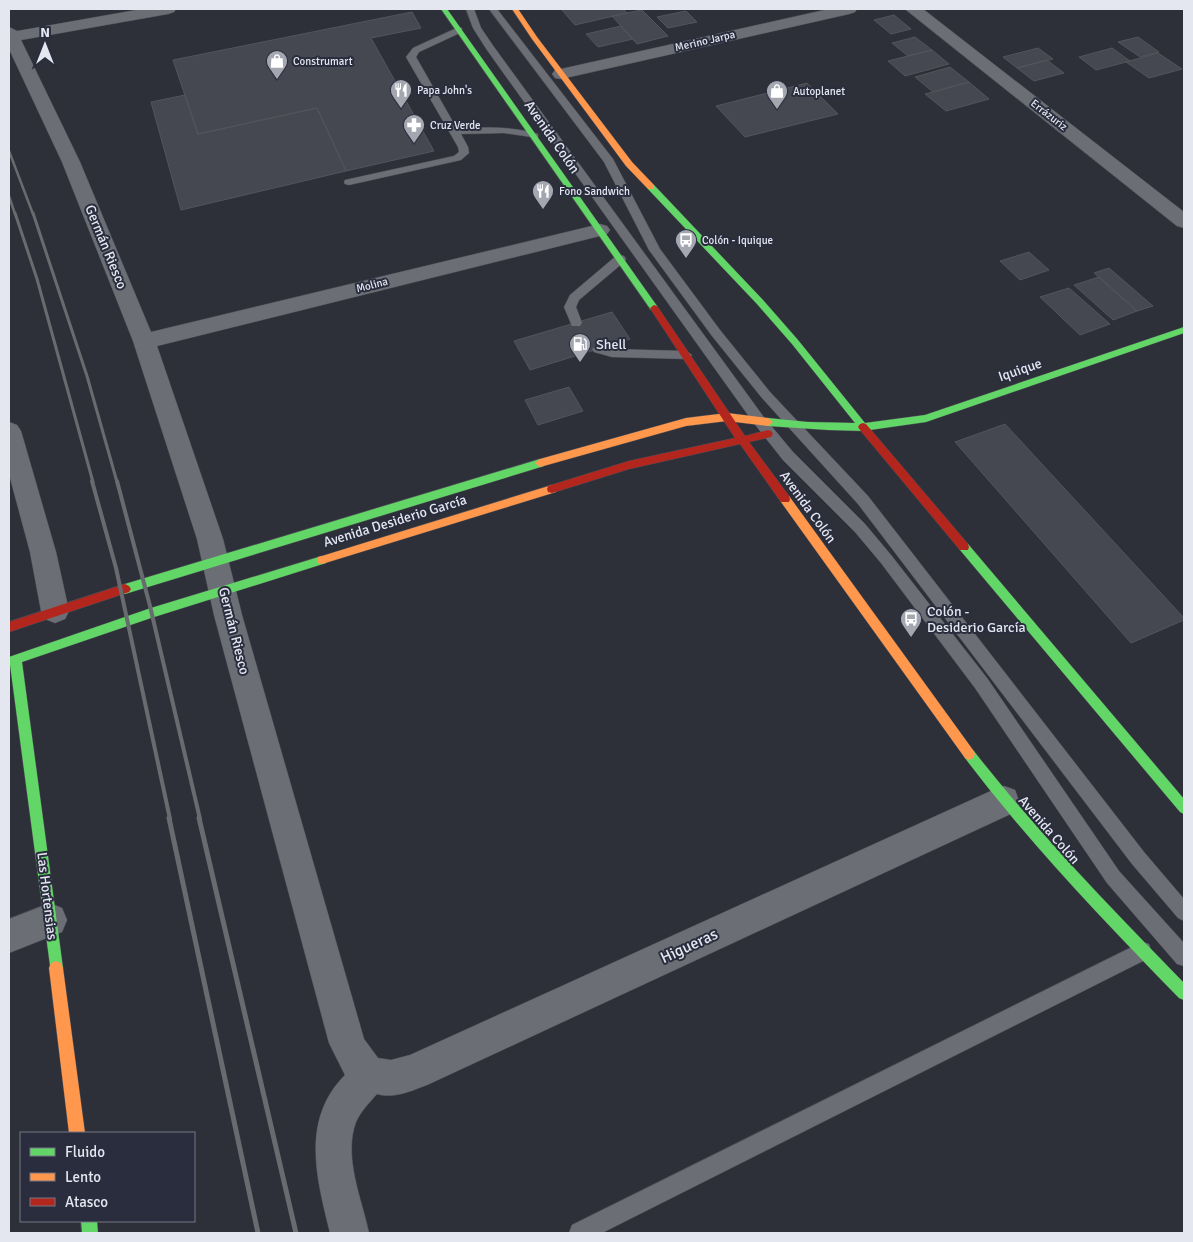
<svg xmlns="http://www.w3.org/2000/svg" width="1193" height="1242" font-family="Signika,sans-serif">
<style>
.building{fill:#454751;stroke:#53555c}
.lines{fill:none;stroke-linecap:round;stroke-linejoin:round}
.lane-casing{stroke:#4d4e56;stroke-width:1}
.street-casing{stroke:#4d4e56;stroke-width:1}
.fast-casing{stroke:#4d4e56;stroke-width:1}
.slow-casing{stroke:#4d4e56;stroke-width:1}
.jam-casing{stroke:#4d4e56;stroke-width:1}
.lane{fill:#6c6e75;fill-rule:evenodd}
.street{fill:#6c6e75;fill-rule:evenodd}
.fast{fill:#63d668;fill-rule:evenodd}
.slow{fill:#ff974d;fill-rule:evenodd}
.jam{fill:#b3261e;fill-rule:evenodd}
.rail-far3{stroke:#6a6b70;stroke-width:2.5}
.rail-far2{stroke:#6a6b70;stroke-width:3}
.rail-far1{stroke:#6a6b70;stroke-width:4}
.rail{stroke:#6a6b70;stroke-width:5}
.labels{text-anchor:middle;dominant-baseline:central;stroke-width:4;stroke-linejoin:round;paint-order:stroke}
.far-street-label{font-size:11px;fill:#e4e6f0;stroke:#2a2d3d}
.far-poi-label{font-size:11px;fill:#e4e6f0;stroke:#2a2d3d;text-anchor:start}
.street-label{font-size:14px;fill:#e4e6f0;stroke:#2a2d3d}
.poi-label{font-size:14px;fill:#e4e6f0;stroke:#2a2d3d;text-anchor:start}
.near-street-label{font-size:16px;fill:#e4e6f0;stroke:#2a2d3d}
</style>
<rect width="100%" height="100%" fill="#2e3039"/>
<!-- building -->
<path class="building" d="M567,9H623L627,13L575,25L562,10Z
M642,10L668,36L637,44L612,16Z
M686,11L697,22L668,28L657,17Z
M412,12L421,28L371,38L434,151L346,171L317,108L198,134L173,60Z
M894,15L911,29L891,34L874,20Z
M621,26L633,39L598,47L586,34Z
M915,37L932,50L908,56L892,43Z
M1138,37L1159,52L1140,57L1118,42Z
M1038,48L1053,59L1017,68L1003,57Z
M1112,48L1130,61L1096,70L1079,57Z
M932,50L949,64L905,76L888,61Z
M1158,53L1182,69L1149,78L1126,62Z
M1047,60L1064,73L1034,81L1017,68Z
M950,67L969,82L933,92L915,77Z
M969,82L989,99L946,111L925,94Z
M807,83L838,114L745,137L716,106Z
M185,95L198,134L317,108L346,171L181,210L151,102Z
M1029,252L1049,270L1020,280L1000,261Z
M1109,268L1153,306L1137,311L1094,273Z
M1099,277L1137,311L1113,320L1074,285Z
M1069,288L1110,324L1080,335L1040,297Z
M612,312L630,339L530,370L514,341Z
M569,387L583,411L538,425L525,400Z
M1005,424L1184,618V620L1131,643L955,442Z"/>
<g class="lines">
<!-- lane casing -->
<g class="lane-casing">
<path id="lane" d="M466,9H474L481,28L494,47L763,416L793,452L865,524L891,555L987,678L1119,871L1184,943V966L1177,964L1107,883L975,688L881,563L855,532L783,460L753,422L487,50L473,28Z
M489,9H497L613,159L660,249L720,330L770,392L868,496L1144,852L1184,899V921L1178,918L1132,864L858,504L762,398L712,336L649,250L604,162Z
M459,27L462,28V32L419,52L416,57L457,129C485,127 511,126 538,134V138L504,133L461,134L468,147L469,153L461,160L349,185L345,184L344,182L345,180L454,156L459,152L458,147L406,57L413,48Z
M620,255L624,256L626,259L624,262L579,300L576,307L582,323L580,326H572L564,307L570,295L616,256Z
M598,345L612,349L686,351L692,355L686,359L612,357L594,352L592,349Z
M1142,942L1149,944L1151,951L1149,958L602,1233H569L572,1225Z"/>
</g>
<!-- street casing -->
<g class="street-casing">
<path id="street" d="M142,9H176L174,12L168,14L21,40L80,162L151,332L600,224L607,226L610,230L607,234L600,236L157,346L223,539L242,615L364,1039L378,1058L391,1060L410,1055L993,790L1004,786L1015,790L1019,801L1015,812L427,1085C411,1091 394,1099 377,1094C369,1103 361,1111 356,1122C343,1157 362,1199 369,1233H330C317,1180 300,1120 345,1075L329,1043L214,615L197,539L133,341L62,162L9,49V27L17,31Z
M829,9H857L855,12L849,14L561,79L555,78L552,74L555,70L561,69Z
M905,9H923L1184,212V228L1177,226Z
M9,422L17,425L21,431L56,552L69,611L65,619L55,623L45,619L41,611L30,552L9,474Z
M50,903L62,908L67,920L62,932L9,953V919Z"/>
</g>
<!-- fast casing -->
<g class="fast-casing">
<path id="fast" d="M441,9H447L657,306V310H651Z
M648,185H654L763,300L798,340L865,423L925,415L1184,327V333L926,422L863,431L828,430L768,426L763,422L768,418L808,422L855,423L792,344L757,304L648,189Z
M540,459L545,463L544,466L125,594L121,592L119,589L121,586L125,584Z
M964,543L968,544L1184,799V814L1180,812L960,550L959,547L960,544Z
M322,556L326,557L327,560L326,563L151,618L22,662L63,968L61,973L56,975L51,973L9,657L151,608Z
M969,748L973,750C1038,833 1111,908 1184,983V1000L1179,998C1104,921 1030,844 965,758L963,754L965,750Z
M81,1221H97L98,1233H82Z"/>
</g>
<!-- slow casing -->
<g class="slow-casing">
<path id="slow" d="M512,9H518L537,37L632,162L654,185V189H648L626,166L532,39Z
M727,413L768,418L773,422L768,426L727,421L686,426L540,467L535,463L540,459L686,418Z
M552,485L557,489L556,492L322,564L318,563L317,560L318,557L322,556Z
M785,495L789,496L973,750L975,754L973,758L969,760L965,758L781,502L780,499L781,496Z
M56,961L61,963L63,968L85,1133H69L49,968L51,963Z"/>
</g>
<!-- jam casing -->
<g class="jam-casing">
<path id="jam" d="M654,305L657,306L745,436L768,430L771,431L773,434L771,437L749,442L789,496L790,499L789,502H781L740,444L629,469L552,493L548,492L547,489L548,486L629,461L735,438L650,308Z
M863,423L866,424L968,544L969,547L968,550H960L860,430L858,427L860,424Z
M125,584L129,586L131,589L129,592L9,632V622Z"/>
</g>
<!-- lane -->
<use href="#lane" class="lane"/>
<!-- street -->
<use href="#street" class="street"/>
<!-- fast -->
<use href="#fast" class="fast"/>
<!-- slow -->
<use href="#slow" class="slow"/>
<!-- jam -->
<use href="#jam" class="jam"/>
<!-- rail-far3 -->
<path class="rail-far3" d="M9,151L33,214
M9,196L15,214"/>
<!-- rail-far2 -->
<path class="rail-far2" d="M15,213L37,279L93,482
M33,213L87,376L117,482"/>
<!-- rail-far1 -->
<path class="rail-far1" d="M92,481L116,568L170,819
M117,481L150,606L200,819"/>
<!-- rail -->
<path class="rail" d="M169,818L258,1233
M199,818L296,1233"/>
</g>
<!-- icons -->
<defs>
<g id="shop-pin" transform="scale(1.125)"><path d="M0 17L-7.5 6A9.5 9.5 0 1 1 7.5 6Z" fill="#a4a6b0" stroke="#2a2d3d"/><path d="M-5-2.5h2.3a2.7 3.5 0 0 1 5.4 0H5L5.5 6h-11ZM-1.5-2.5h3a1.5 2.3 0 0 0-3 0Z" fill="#fff"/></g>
<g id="restaurant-pin" transform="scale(1.125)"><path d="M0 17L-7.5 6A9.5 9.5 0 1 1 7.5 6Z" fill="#a4a6b0" stroke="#2a2d3d"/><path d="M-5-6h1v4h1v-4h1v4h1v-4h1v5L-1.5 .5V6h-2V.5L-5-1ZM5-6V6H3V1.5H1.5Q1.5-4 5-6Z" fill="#fff"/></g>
<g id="pharmacy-pin" transform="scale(1.125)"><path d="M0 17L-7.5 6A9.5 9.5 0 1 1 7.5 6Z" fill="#a4a6b0" stroke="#2a2d3d"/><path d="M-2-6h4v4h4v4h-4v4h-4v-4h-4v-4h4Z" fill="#fff"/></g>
<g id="bus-pin" transform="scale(1.125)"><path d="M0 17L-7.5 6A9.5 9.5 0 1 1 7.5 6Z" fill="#a4a6b0" stroke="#2a2d3d"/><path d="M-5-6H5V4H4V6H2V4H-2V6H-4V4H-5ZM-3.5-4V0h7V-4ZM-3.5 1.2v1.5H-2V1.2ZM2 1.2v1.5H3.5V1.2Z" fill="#fff"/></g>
<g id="fuel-pin" transform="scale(1.125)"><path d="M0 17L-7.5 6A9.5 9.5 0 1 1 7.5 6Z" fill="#a4a6b0" stroke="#2a2d3d"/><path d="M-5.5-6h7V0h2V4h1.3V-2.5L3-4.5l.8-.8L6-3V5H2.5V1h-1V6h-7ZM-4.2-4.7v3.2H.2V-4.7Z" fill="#fff"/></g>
</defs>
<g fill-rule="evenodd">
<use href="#shop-pin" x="277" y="61"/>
<use href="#restaurant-pin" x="401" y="90"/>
<use href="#shop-pin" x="777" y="91"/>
<use href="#pharmacy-pin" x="414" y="125"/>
<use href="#restaurant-pin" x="543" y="191"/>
<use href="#bus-pin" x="686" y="240"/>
<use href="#fuel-pin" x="580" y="344"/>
<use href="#bus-pin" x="911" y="619"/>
</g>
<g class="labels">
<!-- far-street labels -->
<g class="far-street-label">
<text transform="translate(705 41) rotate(-13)">Merino Jarpa</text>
<text transform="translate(1049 115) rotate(38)">Errázuriz</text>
<text transform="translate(372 285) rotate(-14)">Molina</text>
</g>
<!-- far-poi labels -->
<g class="far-poi-label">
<text x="293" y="61">Construmart</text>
<text x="417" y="90">Papa John's</text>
<text x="793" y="91">Autoplanet</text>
<text x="430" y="125">Cruz Verde</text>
<text x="559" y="191">Fono Sandwich</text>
<text x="702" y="240">Colón - Iquique</text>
</g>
<!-- street labels -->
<g class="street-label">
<text transform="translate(552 137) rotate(55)">Avenida Colón</text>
<text transform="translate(106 247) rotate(68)">Germán Riesco</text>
<text transform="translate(1020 370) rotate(-19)">Iquique</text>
<text transform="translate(808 507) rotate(54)">Avenida Colón</text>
<text transform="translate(395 521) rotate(-17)">Avenida Desiderio García</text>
<text transform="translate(234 631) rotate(76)">Germán Riesco</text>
<text transform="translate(1049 830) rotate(49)">Avenida Colón</text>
<text transform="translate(47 896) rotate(83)">Las Hortensias</text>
</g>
<!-- poi labels -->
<g class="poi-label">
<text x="596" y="344">Shell</text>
<text x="927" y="611">Colón -<tspan x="927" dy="16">Desiderio García</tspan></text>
</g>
<!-- near-street labels -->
<g class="near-street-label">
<text transform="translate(689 946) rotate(-25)">Higueras</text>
</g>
</g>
<!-- border -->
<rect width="1193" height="1242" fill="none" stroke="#e4e6f0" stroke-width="20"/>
<!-- legend -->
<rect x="20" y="1132" width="175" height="90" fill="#2a2d3d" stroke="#747785"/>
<rect x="30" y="1148" width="25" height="8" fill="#63d668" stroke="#747785"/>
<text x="65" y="1157" font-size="15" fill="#e4e6f0">Fluido</text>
<rect x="30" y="1173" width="25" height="8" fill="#ff974d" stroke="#747785"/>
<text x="65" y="1182" font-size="15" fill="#e4e6f0">Lento</text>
<rect x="30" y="1198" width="25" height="8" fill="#b3261e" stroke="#747785"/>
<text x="65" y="1207" font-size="15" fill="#e4e6f0">Atasco</text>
<!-- north arrow -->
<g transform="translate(45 45)" stroke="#2a2d3d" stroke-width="4" paint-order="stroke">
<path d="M0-4L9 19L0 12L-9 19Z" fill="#e4e6f0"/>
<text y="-8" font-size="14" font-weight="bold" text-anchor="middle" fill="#e4e6f0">N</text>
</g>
</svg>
